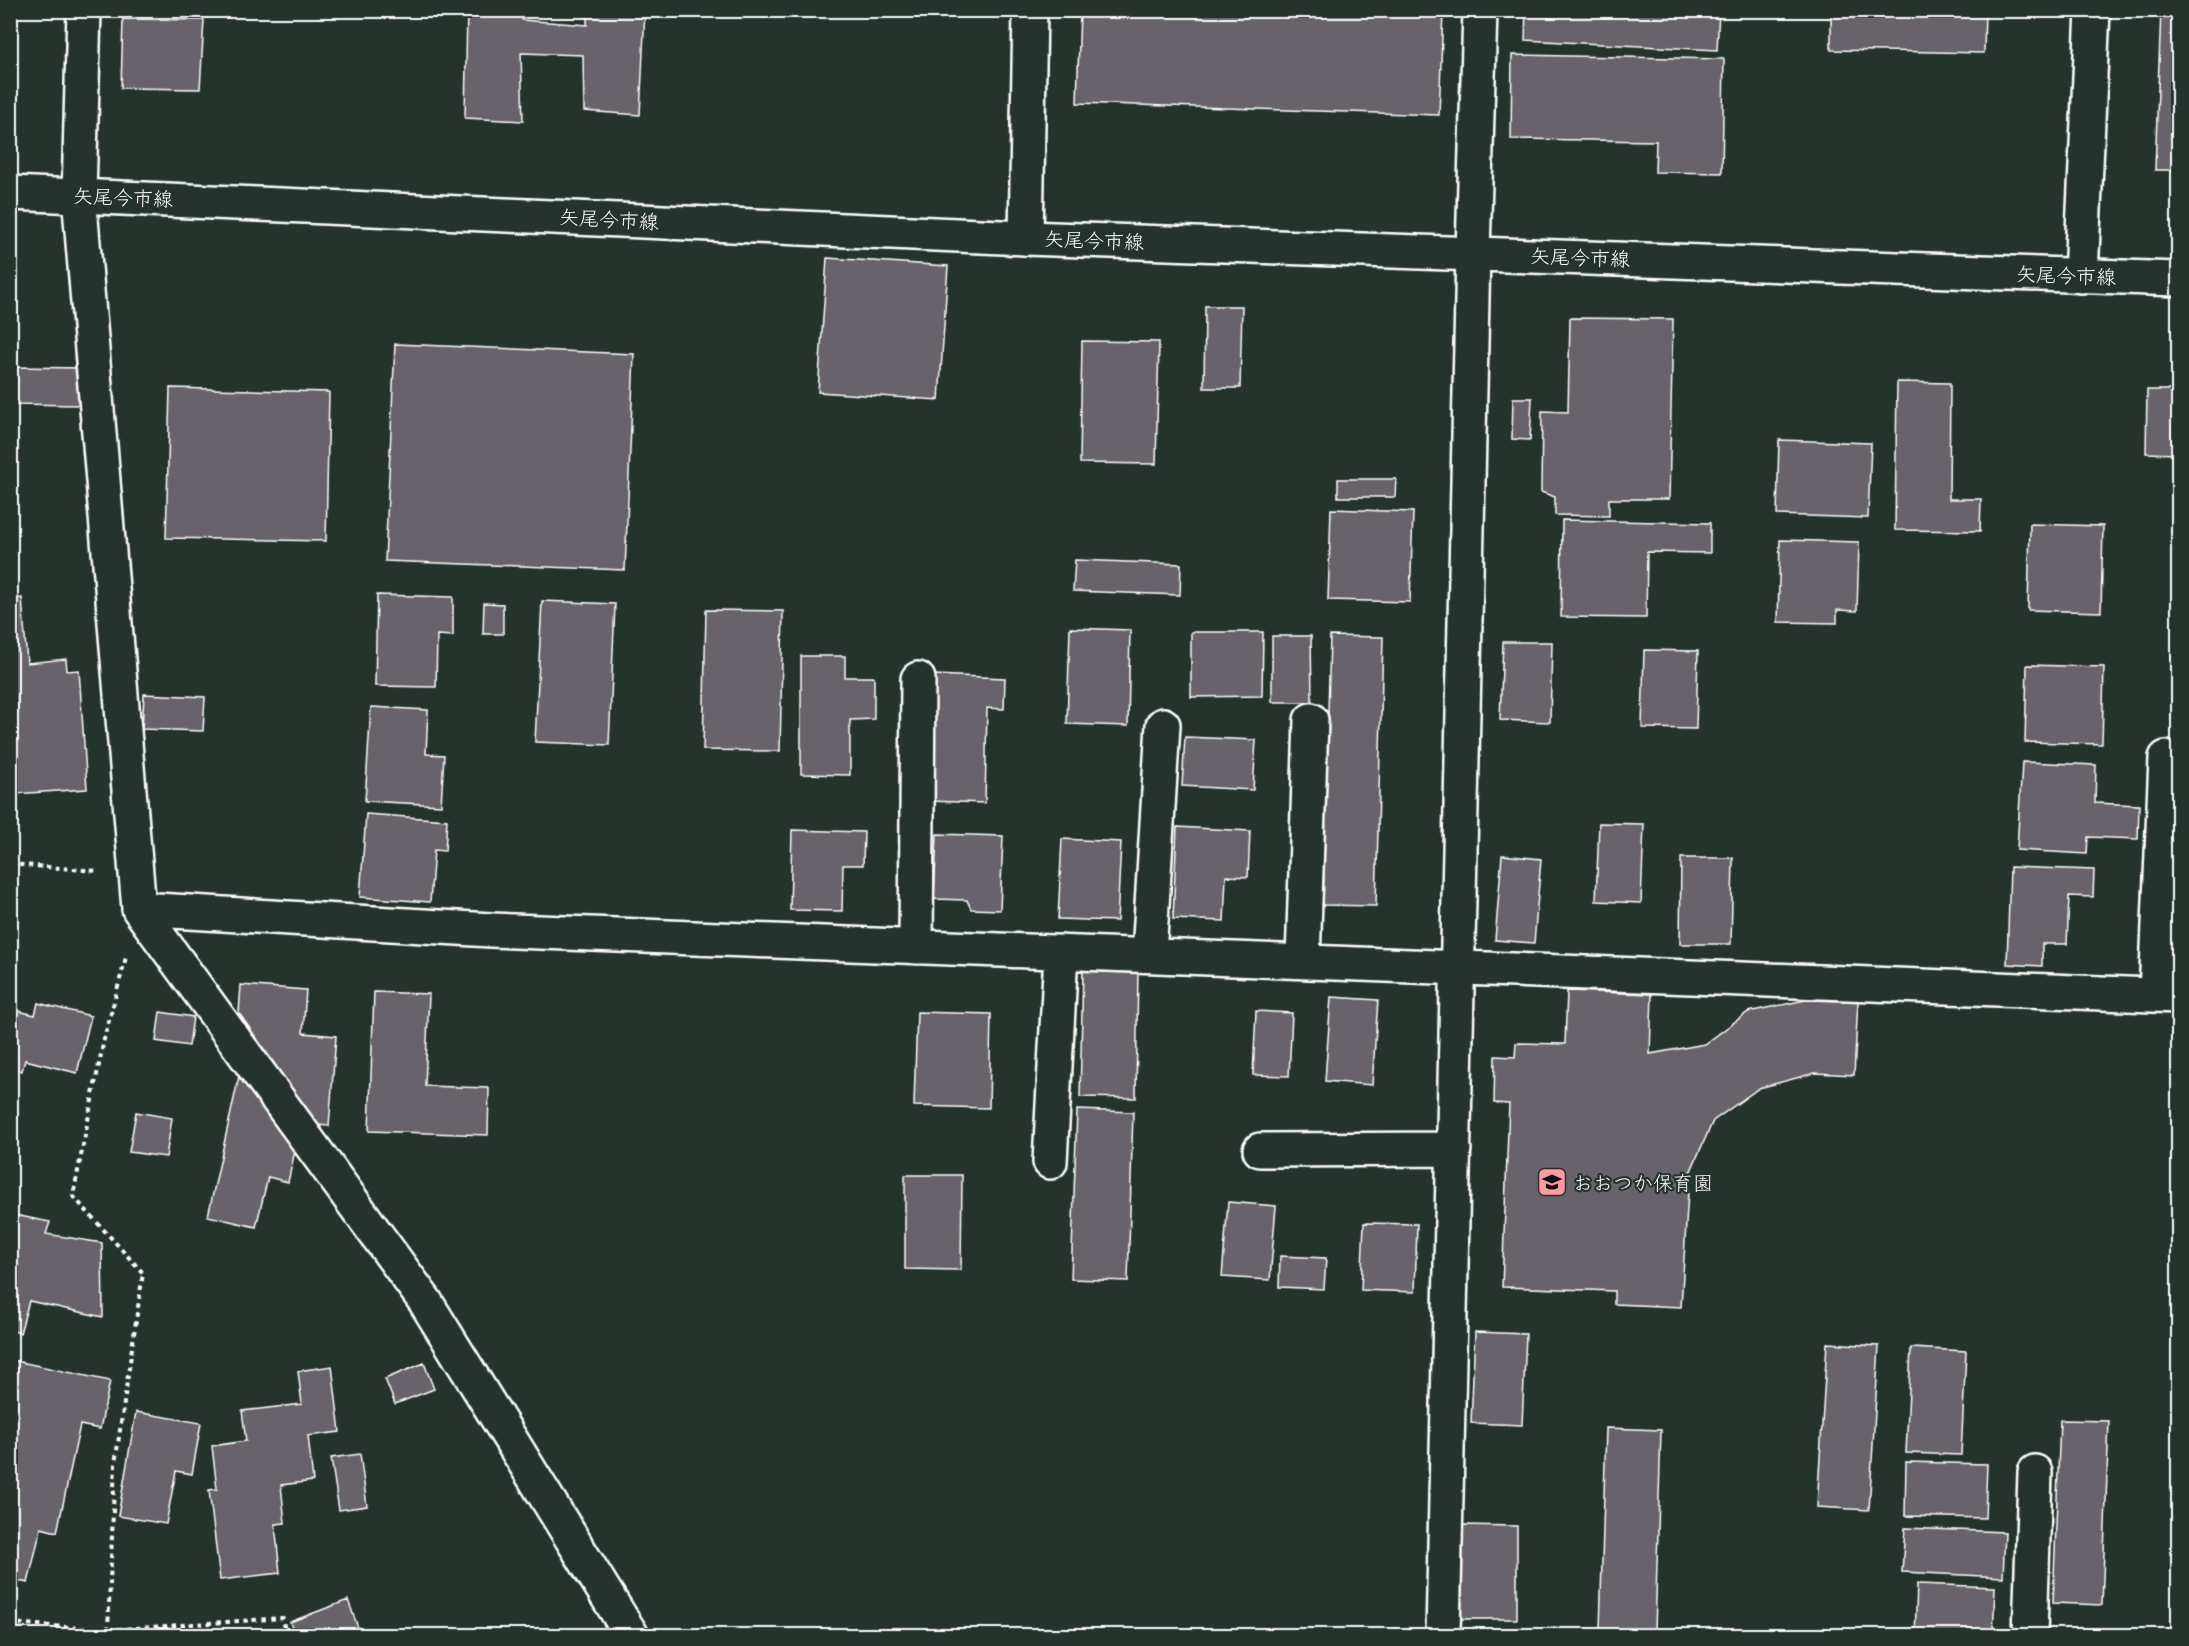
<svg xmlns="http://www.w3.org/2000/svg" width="2189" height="1646" font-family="Delius,'Klee One',sans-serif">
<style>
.building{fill:#68626b;stroke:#fff;stroke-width:1.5}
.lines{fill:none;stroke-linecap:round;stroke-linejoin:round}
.minor-casing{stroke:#fff;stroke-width:38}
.major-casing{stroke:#fff;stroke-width:38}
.path{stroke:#fff;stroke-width:4;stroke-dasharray:4.5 4.5;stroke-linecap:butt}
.minor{stroke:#26332d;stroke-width:33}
.major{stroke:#26332d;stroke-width:33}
.labels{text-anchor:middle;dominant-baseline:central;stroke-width:4.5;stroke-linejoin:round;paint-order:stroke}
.street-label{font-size:20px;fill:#fff;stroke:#26332d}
.poi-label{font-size:20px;fill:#fff;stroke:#26332d;text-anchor:start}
</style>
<rect width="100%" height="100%" fill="#26332d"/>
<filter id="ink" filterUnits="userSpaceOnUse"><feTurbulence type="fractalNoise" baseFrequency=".0167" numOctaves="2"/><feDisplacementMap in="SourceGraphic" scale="12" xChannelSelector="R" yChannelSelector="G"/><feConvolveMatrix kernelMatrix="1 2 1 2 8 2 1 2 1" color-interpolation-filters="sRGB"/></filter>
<g filter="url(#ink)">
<!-- building -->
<path class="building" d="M467,10H523L522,20L587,25V10H645L640,115L584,111L583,55L521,53L523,121L465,118Z
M1080,10H1443L1439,115L1077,103Z
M1526,10H1719L1717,50L1525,40Z
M1831,10H1985L1984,53L1831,50Z
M2161,10H2178V170H2155Z
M123,19L204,20L200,89L121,88Z
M1512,55L1724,59L1722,173L1655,172L1656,141L1511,139Z
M827,258L948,266L939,400L818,392Z
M1205,306H1242L1240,388H1204Z
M1570,318L1673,319L1669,499H1609V516L1555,515V497L1541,492L1542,411L1568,412Z
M1082,341L1159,342L1156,464L1080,463Z
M395,344L634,354L625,570L385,561Z
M12,367L82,368L81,405L11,404Z
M1897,382L1950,383L1949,499H1981L1980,531L1895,530Z
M170,388L329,392L326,541L166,538Z
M2147,390H2178V454L2146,453Z
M1513,398H1532L1530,440L1512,439Z
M1779,440L1871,443L1868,518L1777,515Z
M1338,479H1396L1395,497H1338Z
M1331,509L1413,512L1410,602L1328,600Z
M1562,520L1710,523V553L1647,552L1646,618L1561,617Z
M2030,524L2103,526L2101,612L2028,610Z
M1780,540L1859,542L1857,611L1837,610V623L1778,622Z
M1075,560L1181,564L1180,595L1073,591Z
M377,595L453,597V636L437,635L436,687L375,686Z
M22,598L27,663L66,659L67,671L79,670L87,789L14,794L10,740V599Z
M542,601L615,604L609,745L535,742Z
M484,603L503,604V634H483Z
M706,610L783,611L780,751L703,750Z
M1070,628L1130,630L1128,726L1067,724Z
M1191,632H1263L1262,696L1191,697Z
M1272,636H1311L1312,702H1272Z
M1330,636L1383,637L1376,906L1323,905Z
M1503,642H1552L1550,722L1500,720Z
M1644,650L1698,651L1696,729L1642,728Z
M801,656H845V677H874V719L850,720V775L801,774Z
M2027,665L2104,667L2102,744L2025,742Z
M933,675L1005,678L1004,709L987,708L985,803L930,801Z
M144,694L205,697L203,731L142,729Z
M371,707L428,710L426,754L444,755L441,805L365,801Z
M1185,737L1256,740L1253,790L1182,786Z
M2022,762L2096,765L2095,803L2139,805L2138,839L2088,837L2087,854L2017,850Z
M366,814L447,820L445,851L434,850L430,902L360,897Z
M1599,823L1644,824L1641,903L1596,901Z
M1177,827L1250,831L1248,877L1226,876L1224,921L1173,919Z
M792,830L864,832L863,865H843L842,911L790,910Z
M937,834L1003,836L1000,910L971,909L967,900L934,899Z
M1062,839L1121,842L1117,921L1058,919Z
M1502,855L1541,859L1534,943L1495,940Z
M1681,858H1733L1731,944H1680Z
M2010,867L2094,870L2093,897L2069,896L2067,944H2042V966L2007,964Z
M1083,969H1138L1136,1098L1080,1097Z
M241,985L306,990L303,1033L336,1036L329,1126L317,1125L239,1013Z
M1567,991L1652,994L1650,1054L1705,1044L1748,1012L1805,1000L1858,1001L1854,1075L1815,1073L1759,1088L1713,1121L1689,1175L1681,1307L1614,1304V1291L1502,1287L1509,1104L1494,1103L1495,1056L1515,1057L1516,1043L1565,1044Z
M374,992L429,994L425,1086L489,1088L488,1135L369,1131Z
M1331,997L1378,1000L1372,1085L1325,1081Z
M38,1003L91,1016L77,1073L25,1060L22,1071L10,1069V1009L35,1015Z
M1256,1011L1292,1013L1289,1076L1253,1075Z
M160,1012L193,1017L189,1046L156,1041Z
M917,1012L991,1014L989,1108L914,1106Z
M239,1076L255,1080L298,1137L288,1182L268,1177L256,1227L208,1216Z
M1077,1110L1133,1112L1128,1281L1071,1279Z
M136,1112L172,1118L166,1157L129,1152Z
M905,1175H962L961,1270L905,1269Z
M1228,1202L1276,1206L1270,1280L1222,1277Z
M10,1214L50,1222L46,1234L102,1243L103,1317L29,1301L20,1333L10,1330Z
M1364,1223L1417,1224L1415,1292L1361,1290Z
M1280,1256L1326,1258L1324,1289L1279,1287Z
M1475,1332L1526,1334L1522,1425L1471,1423Z
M1827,1343L1879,1346L1869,1510L1817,1507Z
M1911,1348L1966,1351L1961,1455L1906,1453Z
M11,1360L110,1381L100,1429L80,1425L57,1532L41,1528L28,1583L10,1579Z
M424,1363L434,1389L395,1404L385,1379Z
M332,1366L340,1432L308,1436L313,1481L281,1485L285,1523L275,1524L280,1573L220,1580L209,1490L217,1489L212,1446L246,1441L242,1411L302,1404L298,1371Z
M136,1412L201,1423L192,1474L176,1471L166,1524L118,1516Z
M2060,1420L2109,1421L2102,1605L2053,1603Z
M1606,1428L1661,1430L1655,1631L1600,1630Z
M360,1454L367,1506L339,1510L331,1458Z
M1906,1462L1987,1464L1985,1518L1905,1516Z
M1461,1525L1517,1526V1619H1460Z
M1905,1528L2005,1532L2003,1577L1902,1572Z
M1917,1584L1995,1587L1993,1636H1915Z
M348,1600L361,1636H295L290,1622Z
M247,1633V1636H197Z"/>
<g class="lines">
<!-- minor casing -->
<g class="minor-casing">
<path id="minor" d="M84,10L79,195L139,909L425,1301L632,1636
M1026,238L1030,10
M2081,276L2093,10
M139,909L491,930L2178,996
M916,947L918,679
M1149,955L1163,725
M1303,961L1311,720
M2156,995L2166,758
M1260,1150L1454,1149
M1050,1162L1061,952
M1443,1636L1473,252L1480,10
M2030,1636L2035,1472"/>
</g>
<!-- major casing -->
<g class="major-casing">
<path id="major" d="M10,193L1026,238L2178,279"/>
</g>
<!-- path -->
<path class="path" d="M10,864L97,871
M10,1623L108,1630L283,1618L285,1636
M108,1630L115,1464L143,1273L73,1196L104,1039L126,957"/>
<!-- minor -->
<use href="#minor" class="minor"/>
<!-- major -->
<use href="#major" class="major"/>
</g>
</g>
<!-- icons -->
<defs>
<g id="school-square" transform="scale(1.5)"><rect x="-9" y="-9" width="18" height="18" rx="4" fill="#ff9aa2" stroke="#26332d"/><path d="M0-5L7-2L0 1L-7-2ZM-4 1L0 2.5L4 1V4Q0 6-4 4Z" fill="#111"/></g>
</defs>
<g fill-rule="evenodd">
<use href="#school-square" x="1552" y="1182"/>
</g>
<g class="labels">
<!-- street labels -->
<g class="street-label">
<text transform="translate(123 197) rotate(2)">矢尾今市線</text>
<text transform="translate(609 219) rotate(3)">矢尾今市線</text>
<text transform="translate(1094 240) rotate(2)">矢尾今市線</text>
<text transform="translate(1580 257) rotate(2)">矢尾今市線</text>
<text transform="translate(2066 275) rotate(2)">矢尾今市線</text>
</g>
<!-- poi labels -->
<g class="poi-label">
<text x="1573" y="1182">おおつか保育園</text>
</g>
</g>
<!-- margin -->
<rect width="2189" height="1646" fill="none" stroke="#26332d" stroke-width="36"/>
<rect x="18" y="18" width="2153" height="1610" fill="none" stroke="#fff" stroke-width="2" filter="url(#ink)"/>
</svg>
